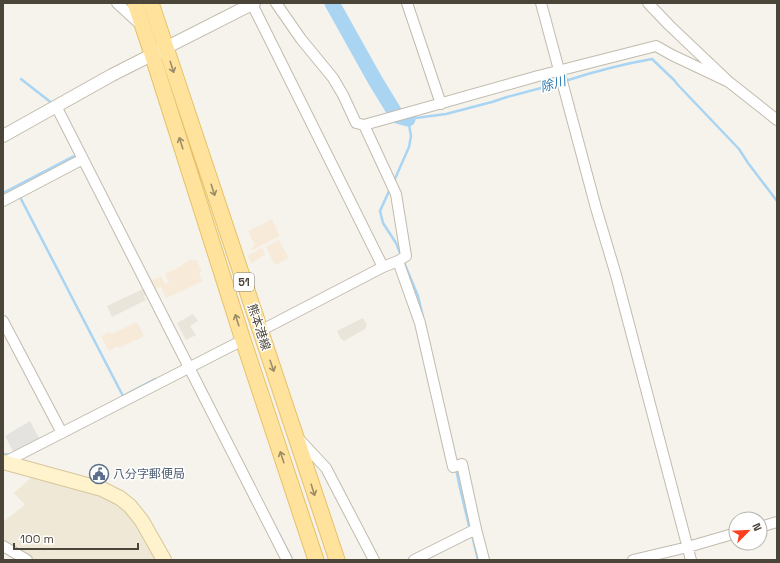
<svg xmlns="http://www.w3.org/2000/svg" width="780" height="563" font-family="'Space Grotesk','Noto Sans JP',sans-serif">
<style>
.residential{fill:#eae5da}
.commercial{fill:#f7ead8}
.education{fill:#efe8d6}
.parking{fill:#e5e3e0}
.lines{fill:none;stroke-linecap:round;stroke-linejoin:round}
.stream{stroke:#a9d4f2;stroke-width:2.5}
.river{stroke:#a9d4f2;stroke-width:15}
.minor-casing{stroke:#c2bbae;stroke-width:12}
.tertiary-casing{stroke:#c2bbae;stroke-width:14}
.secondary-casing{stroke:#d6c79b;stroke-width:16}
.primary-casing{stroke:#e6c16a;stroke-width:17}
.minor{stroke:#fff;stroke-width:10}
.tertiary{stroke:#fff;stroke-width:12}
.secondary{stroke:#fff3cd;stroke-width:14}
.primary{stroke:#ffe39c;stroke-width:15}
.oneway{stroke:#9c8c66}
.labels{text-anchor:middle;dominant-baseline:central;stroke-width:3;stroke-linejoin:round;paint-order:stroke}
.shield{fill:#fff;stroke:#817c74;stroke-width:1}
.shield-label{font-size:11px;font-weight:bold;fill:#4b4439}
.street-label{font-size:12px;fill:#4b4439;stroke:#fff}
.service-label{font-size:12px;fill:#4e5e75;stroke:#fff;text-anchor:start}
.water-label{font-size:13px;font-style:italic;fill:#2e7ab2;stroke:#fff}
</style>
<rect width="100%" height="100%" fill="#f6f3ec"/>
<!-- residential -->
<path class="residential" d="M143,289L146,295L144,296L146,300L112,317L107,306Z
M193,314L198,321L190,326L196,335L186,340L177,323Z
M363,318L367,325L365,329L344,341L341,339L337,331Z"/>
<!-- commercial -->
<path class="commercial" d="M272,219L280,236L252,250L251,248L255,245L248,231Z
M279,240L289,258L275,265L266,247Z
M262,248L265,255L259,258V259L251,263L247,256Z
M192,259L193,261L196,259L202,271L199,273L203,281L166,298L161,287L155,289L150,281L161,276L165,284L169,282L165,274L182,266V264Z
M137,322L144,336L119,348L117,346L109,351L101,336L110,332L112,334Z"/>
<!-- education -->
<path class="education" d="M34,475L111,497L133,516L158,560H34L8,546L3,541V522L25,505L14,493Z"/>
<!-- parking -->
<path class="parking" d="M30,421L39,438L14,453L5,436Z"/>
<g class="lines">
<!-- stream -->
<path class="stream" d="M21,79L53,104
M565,81C593,72 623,64 652,59L674,80L678,85L739,149L748,163L777,201
M394,181L409,147L411,136L408,119L446,114L492,102L507,97L560,83
M390,189L380,211L383,223L396,243L401,255
M3,193L72,157L78,156
M20,197L123,396
M403,260L418,296L423,317
M123,396L155,379L158,380
M3,454L10,455
M456,469L460,488L470,530
M279,534L291,557
M472,535L478,560"/>
<!-- river -->
<path class="river" d="M332,3L375,80L397,116L408,119"/>
<!-- minor casing -->
<g class="minor-casing">
<path id="minor" d="M117,3L141,25
M276,3L301,39L333,78L343,95L356,123L364,125L538,76L656,46L672,55L729,82
M407,3L441,104
M541,3L596,208L616,275L691,560
M648,3L669,25L729,82L777,120
M252,4L383,267
M56,106L287,560
M3,201L83,159
M398,261L420,323L453,467L462,464L476,529L484,560
M3,321L62,433
M260,331L383,267L398,261L406,256L396,194L364,125
M297,437L326,468L374,560
M3,463L243,340
M760,527L777,522
M3,546L27,560
M414,560L476,529
M633,560L688,547L736,533"/>
</g>
<!-- tertiary casing -->
<g class="tertiary-casing">
<path id="tertiary" d="M3,136L112,75L254,3"/>
</g>
<!-- secondary casing -->
<g class="secondary-casing">
<path id="secondary" d="M3,462L102,489L120,498L130,506L142,521L164,560"/>
</g>
<!-- primary casing -->
<g class="primary-casing">
<path id="primary" d="M135,3L152,54L243,340L316,560
M151,3C213,189 274,375 337,560"/>
</g>
<!-- minor -->
<use href="#minor" class="minor"/>
<!-- tertiary -->
<use href="#tertiary" class="tertiary"/>
<!-- secondary -->
<use href="#secondary" class="secondary"/>
<!-- primary -->
<use href="#primary" class="primary"/>
</g>
<!-- one-way arrows -->
<defs><path id="oneway-shaft" d="M-6 0H5M1.5-3L5.5 0L1.5 3" fill="none" stroke-width="1.6" stroke-linecap="round" stroke-linejoin="round"/></defs>
<g class="oneway">
<use href="#oneway-shaft" transform="translate(172 67) rotate(72)"/>
<use href="#oneway-shaft" transform="translate(181 143) rotate(-108)"/>
<use href="#oneway-shaft" transform="translate(213 190) rotate(72)"/>
<use href="#oneway-shaft" transform="translate(237 320) rotate(-108)"/>
<use href="#oneway-shaft" transform="translate(272 366) rotate(71)"/>
<use href="#oneway-shaft" transform="translate(282 457) rotate(-108)"/>
<use href="#oneway-shaft" transform="translate(313 490) rotate(72)"/>
</g>
<!-- icons -->
<defs>
<g id="civic-ring" transform="scale(1)"><circle r="9.5" fill="#fff" stroke="#5c6f8a" stroke-width="1.5"/><path d="M-.6-6.5H3V-4.5H.6V-3L4-1V1h2V6H-6V1h2V-1L-.6-3ZM-1.2 2.5V6h2.4V2.5Z" fill="#5c6f8a"/></g>
</defs>
<g fill-rule="evenodd">
<use href="#civic-ring" x="99" y="474"/>
</g>
<g class="labels">
<!-- shield labels -->
<rect class="shield" x="234" y="273" width="20" height="18" rx="3"/>
<g class="shield-label">
<text x="244" y="282">51</text>
</g>
<!-- street labels -->
<g class="street-label">
<text transform="translate(259 327) rotate(72)">熊本港線</text>
</g>
<!-- service labels -->
<g class="service-label">
<text x="113" y="474">八分字郵便局</text>
</g>
<!-- water labels -->
<g class="water-label">
<text transform="translate(553 84) rotate(-16)">除川</text>
</g>
</g>
<!-- border -->
<rect width="780" height="563" fill="none" stroke="#4b4439" stroke-width="8"/>
<!-- north arrow -->
<g transform="translate(748 531) rotate(66)"><circle r="19" fill="#ffffff" stroke="#b7b4b0"/>
<path d="M0-3L7 15L0 10L-7 15Z" fill="#fc3f1d"/>
<text y="-6" font-size="11" font-weight="bold" text-anchor="middle" fill="#4b4439">N</text>
</g>
<!-- scale -->
<path d="M14 543v6h124v-6" fill="none" stroke="#4b4439" stroke-width="2"/>
<text x="20" y="543" font-size="12" fill="#4b4439" stroke="#ffffff" stroke-width="3" paint-order="stroke">100 m</text>
</svg>
